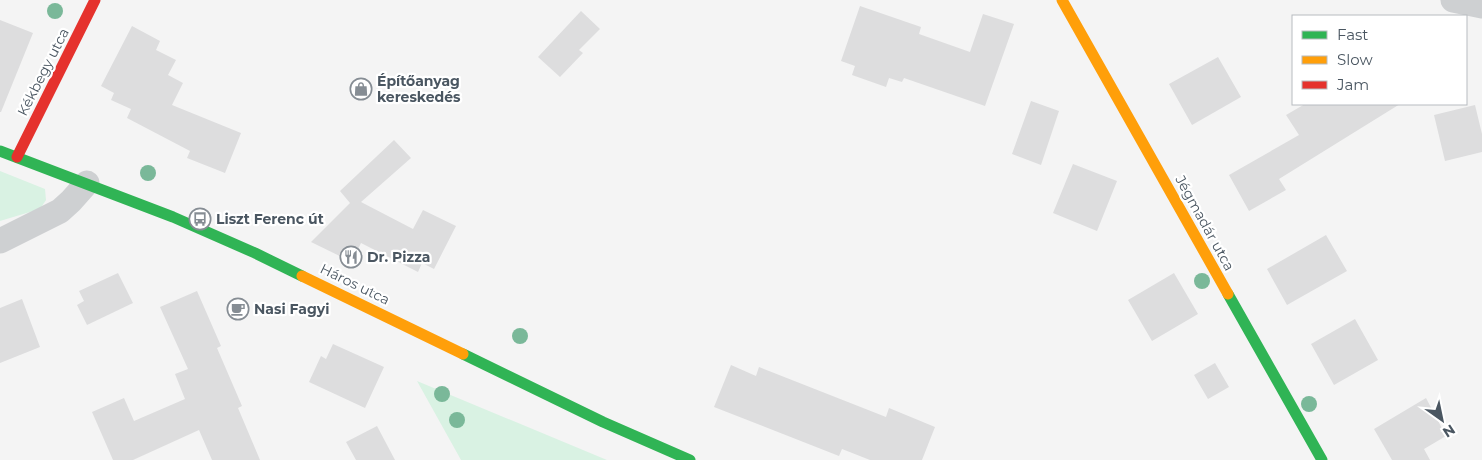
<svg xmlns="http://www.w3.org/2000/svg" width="1482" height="460" font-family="Montserrat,sans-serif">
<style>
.green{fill:#d9f2e3}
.building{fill:#ddddde}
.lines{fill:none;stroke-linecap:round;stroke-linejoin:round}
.street{stroke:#ced0d2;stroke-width:25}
.fast{stroke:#30b455;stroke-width:11}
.slow{stroke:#ff9f0a;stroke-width:11}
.jam{stroke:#e5322d;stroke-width:11}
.tree{fill:#7ab899}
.labels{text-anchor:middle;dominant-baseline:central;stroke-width:4.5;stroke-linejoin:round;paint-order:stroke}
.street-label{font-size:14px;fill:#4a5661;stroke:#fff}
.poi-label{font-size:14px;font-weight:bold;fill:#4a5661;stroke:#fff;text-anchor:start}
</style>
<rect width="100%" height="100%" fill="#f4f4f4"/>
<!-- green -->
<path class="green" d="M0,171L45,189L46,200L40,209L0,221Z
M417,381L607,460H461Z"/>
<!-- building -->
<path class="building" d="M860,6L921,27L919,34L970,52L983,14L1014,24L985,106L904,78L902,82L889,78L886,87L852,75L855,66L841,61Z
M581,11L600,29L579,50L583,53L560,77L538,57Z
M0,20L33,33L1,112H0Z
M132,26L160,41L156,50L176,60L168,75L183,83L172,105L241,133L225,173L187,158L190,151L127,118L131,109L111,100L114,93L101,86Z
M1218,57L1241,97L1192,125L1169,84Z
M1031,101L1059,111L1041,165L1012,154Z
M1305,104H1400L1279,179L1286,190L1249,211L1229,175L1299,135L1286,115Z
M1475,105L1482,134V152L1445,161L1434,115Z
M394,140L411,158L361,202L413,229L423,210L456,226L434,269L422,263L418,272L361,243L352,262L311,242L350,203L340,191Z
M1073,164L1117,181L1097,231L1053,213Z
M1326,235L1347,271L1287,305L1267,269Z
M118,273L133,303L87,325L77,305L84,301L79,291Z
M1174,273L1198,314L1152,341L1128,300Z
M197,291L221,346L217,348L242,406L238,408L260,460H212L199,430L133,460H113L92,412L124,398L134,421L185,399L175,374L188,369L160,307Z
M22,299L40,347L0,363V308Z
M1355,319L1378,360L1334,385L1311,344Z
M333,344L384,367L365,408L309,382L321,356L326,359Z
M1215,363L1229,387L1208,399L1194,375Z
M731,365L756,376L759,367L886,417L889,408L935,427L922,460H870L842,449L839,456L714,407Z
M1426,398L1446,436L1424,449L1430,460H1392L1374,429Z
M377,426L395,460H356L346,442Z"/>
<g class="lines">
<!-- street -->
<path class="street" d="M1453,0L1482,6
M0,241L60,211L71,201L87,183"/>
<!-- fast -->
<path class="fast" d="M0,151L173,217L255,253L302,276
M1228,294L1322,460
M463,354L603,422L690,460"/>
<!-- slow -->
<path class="slow" d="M1062,0L1228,294
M302,276L463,354"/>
<!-- jam -->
<path class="jam" d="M17,157L95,0"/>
</g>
<!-- trees -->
<g class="tree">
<circle cx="55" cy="11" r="8"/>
<circle cx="148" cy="173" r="8"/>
<circle cx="1202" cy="281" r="8"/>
<circle cx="520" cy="336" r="8"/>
<circle cx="442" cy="394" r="8"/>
<circle cx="1309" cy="404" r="8"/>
<circle cx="457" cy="420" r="8"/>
</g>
<!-- icons -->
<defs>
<g id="shop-ring" transform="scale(1.125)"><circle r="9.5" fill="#fff" stroke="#868d94" stroke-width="1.5"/><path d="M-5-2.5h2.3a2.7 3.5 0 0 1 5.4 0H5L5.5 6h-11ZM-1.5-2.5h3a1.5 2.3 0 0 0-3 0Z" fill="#868d94"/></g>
<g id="bus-ring" transform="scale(1.125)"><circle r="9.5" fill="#fff" stroke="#868d94" stroke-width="1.5"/><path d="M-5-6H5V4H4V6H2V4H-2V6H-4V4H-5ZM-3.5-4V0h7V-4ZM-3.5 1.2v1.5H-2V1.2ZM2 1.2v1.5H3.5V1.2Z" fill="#868d94"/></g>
<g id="restaurant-ring" transform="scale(1.125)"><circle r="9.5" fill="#fff" stroke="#868d94" stroke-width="1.5"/><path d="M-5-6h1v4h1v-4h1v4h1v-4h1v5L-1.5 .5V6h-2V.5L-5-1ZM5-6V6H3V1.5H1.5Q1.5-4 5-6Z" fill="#868d94"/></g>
<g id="cafe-ring" transform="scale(1.125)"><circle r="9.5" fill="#fff" stroke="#868d94" stroke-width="1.5"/><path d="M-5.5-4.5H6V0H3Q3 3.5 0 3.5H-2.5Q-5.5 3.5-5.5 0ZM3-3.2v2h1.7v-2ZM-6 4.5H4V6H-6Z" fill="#868d94"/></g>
</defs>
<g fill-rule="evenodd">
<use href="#shop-ring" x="361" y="89"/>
<use href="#bus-ring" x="200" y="219"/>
<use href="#restaurant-ring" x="351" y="257"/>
<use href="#cafe-ring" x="238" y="309"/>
</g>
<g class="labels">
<!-- street labels -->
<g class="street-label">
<text transform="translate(43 72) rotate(-63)">Kékbegy utca</text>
<text transform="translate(1205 223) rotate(61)">Jégmadár utca</text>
<text transform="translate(355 284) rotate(26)">Háros utca</text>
</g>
<!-- poi labels -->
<g class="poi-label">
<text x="377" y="81">Építőanyag<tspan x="377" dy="16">kereskedés</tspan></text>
<text x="216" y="219">Liszt Ferenc út</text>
<text x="367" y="257">Dr. Pizza</text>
<text x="254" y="309">Nasi Fagyi</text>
</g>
</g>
<!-- legend -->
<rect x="1292" y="15" width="175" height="90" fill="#ffffff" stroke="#b7bbc0"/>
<rect x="1302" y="31" width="25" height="8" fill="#30b455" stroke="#b7bbc0"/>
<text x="1337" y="40" font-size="15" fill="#4a5661">Fast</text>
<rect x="1302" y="56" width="25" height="8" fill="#ff9f0a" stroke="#b7bbc0"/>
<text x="1337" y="65" font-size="15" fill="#4a5661">Slow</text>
<rect x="1302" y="81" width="25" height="8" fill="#e5322d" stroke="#b7bbc0"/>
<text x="1337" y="90" font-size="15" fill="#4a5661">Jam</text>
<!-- north arrow -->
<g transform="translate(1442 420) rotate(147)" stroke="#ffffff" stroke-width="4" paint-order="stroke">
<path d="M0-4L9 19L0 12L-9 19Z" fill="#4a5661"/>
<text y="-8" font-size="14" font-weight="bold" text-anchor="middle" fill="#4a5661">N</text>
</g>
</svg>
